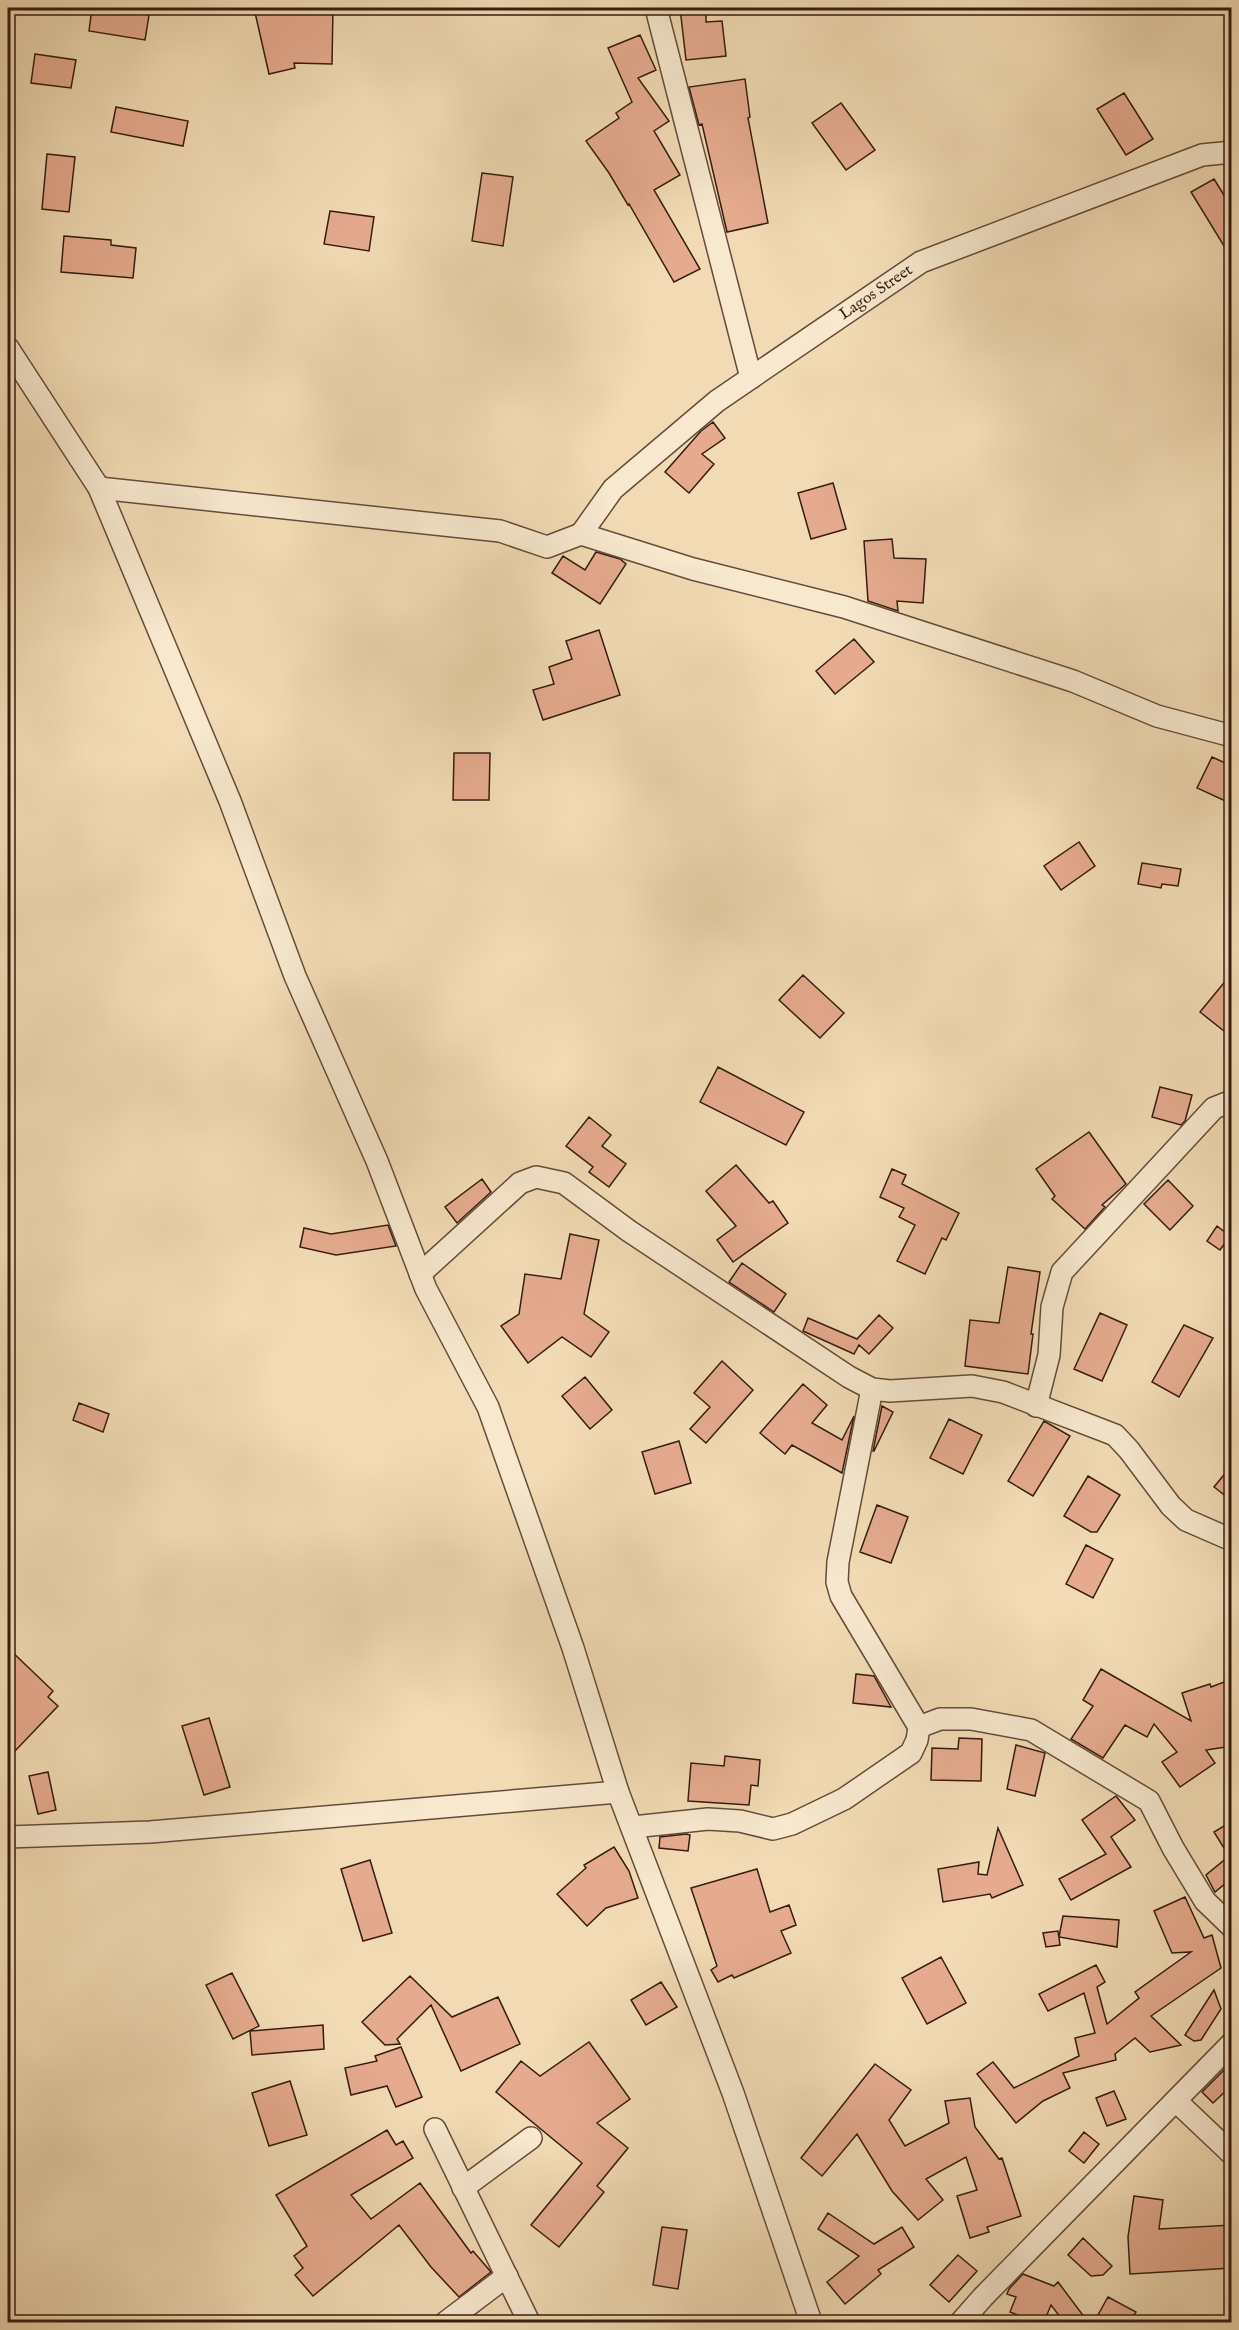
<svg xmlns="http://www.w3.org/2000/svg" width="1239" height="2330" font-family="'IM FELL English',serif">
<style>
.building{fill:#e6ab8f;stroke:#361c11;stroke-width:1.5}
.lines{fill:none;stroke-linecap:round;stroke-linejoin:round}
.minor-casing{stroke:#654c3a;stroke-width:24}
.minor{stroke:#f7e8ce;stroke-width:21}
.labels{text-anchor:middle;dominant-baseline:central;stroke-width:5;stroke-linejoin:round;paint-order:stroke}
.street-label{font-size:16px;fill:#361c11;stroke:#f7e8ce}
</style>
<rect width="100%" height="100%" fill="#f2dbb4"/>
<filter id="stains"><feTurbulence type="fractalNoise" baseFrequency=".00333" numOctaves="4"/><feColorMatrix values="0 0 0 0 .2 0 0 0 0 .09 0 0 0 0 .02 0 0 0 .5 -.17"/></filter>
<radialGradient id="worn" r=".72"><stop offset=".6" stop-color="#630" stop-opacity="0"/><stop offset="1" stop-color="#630" stop-opacity=".3"/></radialGradient>
<!-- building -->
<path class="building" d="M92,8L150,9L145,40L89,31Z
M254,8H333L332,64L294,63L295,68L269,74Z
M680,8H706V22L722,21L726,56L686,60Z
M640,35L656,70L638,78L669,121L654,131L680,175L654,190L700,269L674,282L629,204L628,205L609,173L586,141L619,118L616,113L632,102L608,48Z
M35,54L76,60L71,88L31,83Z
M745,79L750,117L748,118L768,223L727,232L702,124L699,125L689,87Z
M1124,93L1153,139L1126,155L1097,109Z
M841,103L875,150L846,170L812,123Z
M116,107L188,121L183,146L111,132Z
M47,154L75,157L69,212L42,209Z
M482,173L513,177L503,246L472,241Z
M1214,179L1232,208V259L1191,192Z
M330,211L374,217L369,251L324,244Z
M64,236L111,240V245L136,248L133,278L61,272Z
M713,422L725,438L702,454L714,464L689,493L665,472L701,431Z
M833,483L846,529L811,539L798,493Z
M892,539L894,558L926,559L923,603L897,601L898,611L868,601L864,541Z
M596,552L620,559L626,564L600,604L552,573L563,556L585,570Z
M599,630L620,695L543,720L533,690L554,684L549,667L572,659L566,641Z
M854,639L874,662L835,694L816,671Z
M454,753H490L489,800H453Z
M1212,757L1232,766V804L1197,788Z
M1079,842L1095,866L1061,890L1044,866Z
M1142,863L1181,869L1178,886L1162,884L1161,888L1138,884Z
M1232,973V1022L1224,1031L1200,1012Z
M803,975L844,1013L820,1038L779,1000Z
M718,1067L804,1112L786,1145L700,1102Z
M1160,1087L1192,1095L1185,1121L1181,1125L1152,1117Z
M589,1117L611,1135L602,1146L626,1164L609,1187L589,1172L593,1167L566,1146Z
M1089,1132L1126,1184L1102,1205L1105,1207L1085,1229L1052,1199L1055,1196L1036,1169Z
M736,1165L769,1203L773,1201L788,1223L733,1262L717,1240L736,1226L706,1191Z
M892,1169L906,1175L902,1184L959,1213L946,1240L942,1238L925,1274L897,1261L915,1225L899,1217L904,1208L880,1197Z
M482,1179L491,1192L457,1223L445,1207Z
M1168,1180L1193,1206L1170,1230L1144,1204Z
M388,1225L396,1246L336,1255L300,1247L304,1228L331,1234Z
M1217,1226L1230,1236L1220,1250L1207,1241Z
M570,1234L599,1240L584,1314L609,1332L591,1357L562,1337L528,1363L501,1326L519,1314L525,1274L561,1279Z
M742,1263L786,1294L774,1312L729,1282Z
M1008,1267L1040,1272L1031,1334H1033L1028,1374L965,1366L970,1320L999,1323Z
M1100,1313L1127,1325L1102,1381L1074,1369Z
M879,1315L893,1328L869,1354L859,1345L854,1354L803,1331L808,1318L857,1339Z
M1184,1325L1213,1338L1179,1397L1152,1382Z
M722,1361L753,1390L706,1443L690,1429L710,1407L694,1393Z
M585,1377L612,1410L590,1429L562,1396Z
M803,1384L827,1405L812,1423L842,1440L854,1416L842,1473L792,1445L785,1454L760,1433Z
M79,1403L109,1414L103,1432L73,1420Z
M882,1406L893,1412L874,1451H873Z
M949,1419L982,1435L963,1474L930,1458Z
M1044,1421L1070,1436L1033,1496L1008,1481Z
M679,1441L691,1483L655,1494L642,1452Z
M1232,1465V1501L1214,1487Z
M1088,1476L1120,1495L1097,1532H1091L1064,1516Z
M877,1505L908,1517L891,1563L860,1552Z
M1086,1545L1113,1559L1093,1598L1066,1584Z
M8,1648L53,1691L48,1697L58,1706L15,1751L8,1744Z
M1101,1669L1191,1721L1182,1693L1210,1684L1211,1687L1232,1679V1746L1206,1750L1215,1763L1180,1787L1162,1762L1177,1752L1154,1724L1147,1737L1125,1725L1103,1758L1071,1739L1093,1706L1083,1700Z
M856,1674L874,1676L891,1707L853,1703Z
M209,1718L230,1787L204,1795L182,1726Z
M959,1738L982,1739L981,1781L931,1780L932,1748L958,1749Z
M1016,1745L1045,1753L1035,1796L1007,1789Z
M725,1756L760,1760L758,1786L751,1785L749,1805L688,1801L691,1763L724,1766Z
M48,1772L56,1810L38,1814L29,1776Z
M1116,1796L1135,1820L1111,1837L1131,1867L1071,1900L1059,1879L1106,1854L1082,1820Z
M1232,1821V1878L1215,1892L1206,1875L1229,1856L1214,1832Z
M998,1828L1023,1885L992,1898L990,1894L943,1902L938,1869L979,1862L978,1874L987,1875Z
M686,1834L690,1835L688,1851L659,1848L660,1837Z
M614,1847L629,1871L638,1898L606,1908L587,1926L557,1894L586,1868L584,1865Z
M370,1860L392,1933L363,1941L341,1869Z
M757,1869L770,1912L789,1905L796,1925L781,1931L791,1953L734,1978L732,1975L718,1982L711,1970L717,1966L691,1888Z
M1185,1897L1204,1938L1212,1935L1221,1968L1151,2016L1181,2045L1150,2052L1135,2038L1115,2054L1116,2060L1063,2073L1070,2088L1043,2101L1016,2123L977,2074L993,2062L1014,2088L1079,2056L1075,2038L1095,2033L1084,1993L1048,2011L1039,1994L1096,1965L1105,1982L1097,1987L1107,2024L1139,1998L1135,1992L1191,1952L1172,1953L1154,1911Z
M1063,1916L1119,1920L1117,1947L1059,1937Z
M1058,1931L1060,1945L1046,1947L1043,1933Z
M941,1957L966,2003L927,2024L902,1978Z
M232,1973L259,2026L233,2039L206,1985Z
M410,1976L452,2017L498,1997L520,2044L461,2071L431,2005L397,2039L400,2044L385,2045L362,2022Z
M661,1982L677,2007L646,2025L631,2000Z
M1214,1990L1221,2009L1201,2040L1194,2041L1185,2035Z
M323,2025L324,2049L252,2055L250,2031Z
M589,2042L630,2099L597,2123L628,2148L597,2186L604,2192L559,2247L531,2225L582,2163L496,2092L521,2061L540,2076Z
M401,2047L422,2097L396,2107L387,2086L351,2095L345,2068L377,2061L375,2056Z
M1232,2062V2085L1213,2103L1202,2092Z
M875,2064L911,2090L889,2120L905,2146L949,2123L945,2101L970,2098L975,2127L999,2159L1002,2158L1021,2216L987,2227L989,2232L970,2238L957,2196L977,2190L966,2157L926,2179L943,2200L918,2220L892,2191L857,2134L822,2176L801,2158Z
M290,2081L307,2135L269,2146L252,2093Z
M1114,2091L1126,2119L1107,2126L1096,2098Z
M387,2130L396,2145L403,2141L413,2158L351,2195L371,2219L420,2183L471,2253L473,2251L491,2272L459,2297L431,2267L399,2225L313,2296L295,2275L303,2268L294,2256L307,2246L276,2195Z
M1084,2132L1099,2144L1084,2163L1069,2151Z
M1134,2196L1163,2200L1159,2229L1232,2225V2268L1130,2274L1128,2237Z
M828,2213L874,2244L902,2227L914,2247L878,2270L881,2274L845,2304L827,2282L859,2256L818,2229Z
M662,2227L687,2230L678,2289L653,2285Z
M1083,2238L1112,2266L1103,2275L1091,2276L1068,2255Z
M958,2255L977,2271L949,2302L930,2285Z
M1023,2274L1054,2286L1058,2282L1088,2322H1064L1051,2305L1044,2322H1037L1010,2312L1016,2297L1007,2294L1009,2289Z
M1108,2297L1136,2312L1130,2322H1094Z"/>
<g class="lines">
<!-- minor casing -->
<g class="minor-casing">
<g id="minor">
<path d="M656,8L751,378"/>
<path d="M8,348L99,488L230,801L295,976L377,1161L426,1289L488,1407L573,1648L618,1792L733,2093L811,2322"/>
<path d="M99,488L500,531L547,547L581,534L693,569L844,607L1073,681L1157,716L1232,736"/>
<path id="s1" d="M581,534L613,489L717,401L921,262L1202,155L1232,152"/>
<path d="M420,1274L520,1183L536,1177L564,1183L629,1231L849,1377L872,1389L890,1391L972,1386L1003,1392L1115,1435L1129,1450L1171,1506L1186,1520L1232,1540"/>
<path d="M1036,1406L1049,1355L1052,1307L1062,1272L1214,1108L1232,1101"/>
<path d="M919,1727L940,1719H971L1031,1730L1149,1801L1173,1848L1205,1901L1232,1927"/>
<path d="M633,1827L708,1819L740,1821L773,1829L792,1824L844,1799L911,1753L917,1740L919,1727L841,1596L837,1582L838,1562L872,1389"/>
<path d="M8,1837L150,1832L618,1792"/>
<path d="M1176,2101L1232,2154"/>
<path d="M435,2129L529,2322"/>
<path d="M463,2188L531,2138"/>
<path d="M446,2322L507,2276"/>
<path d="M961,2322L983,2297L1232,2043"/>
</g>
</g>
<!-- minor -->
<use href="#minor" class="minor"/>
</g>
<g class="labels">
<!-- street labels -->
<g class="street-label">
<text stroke="none"><textPath href="#s1" startOffset="384">Lagos Street</textPath></text>
</g>
</g>
<!-- margin -->
<rect width="1239" height="2330" fill="none" stroke="#f2dbb4" stroke-width="30"/>
<rect x="9" y="9" width="1221" height="2312" fill="none" stroke="#361c11" stroke-width="3"/>
<rect x="15" y="15" width="1209" height="2300" fill="none" stroke="#361c11" stroke-width="1.5"/>
<rect width="100%" height="100%" filter="url(#stains)"/>
<rect width="100%" height="100%" fill="url(#worn)"/>
</svg>
